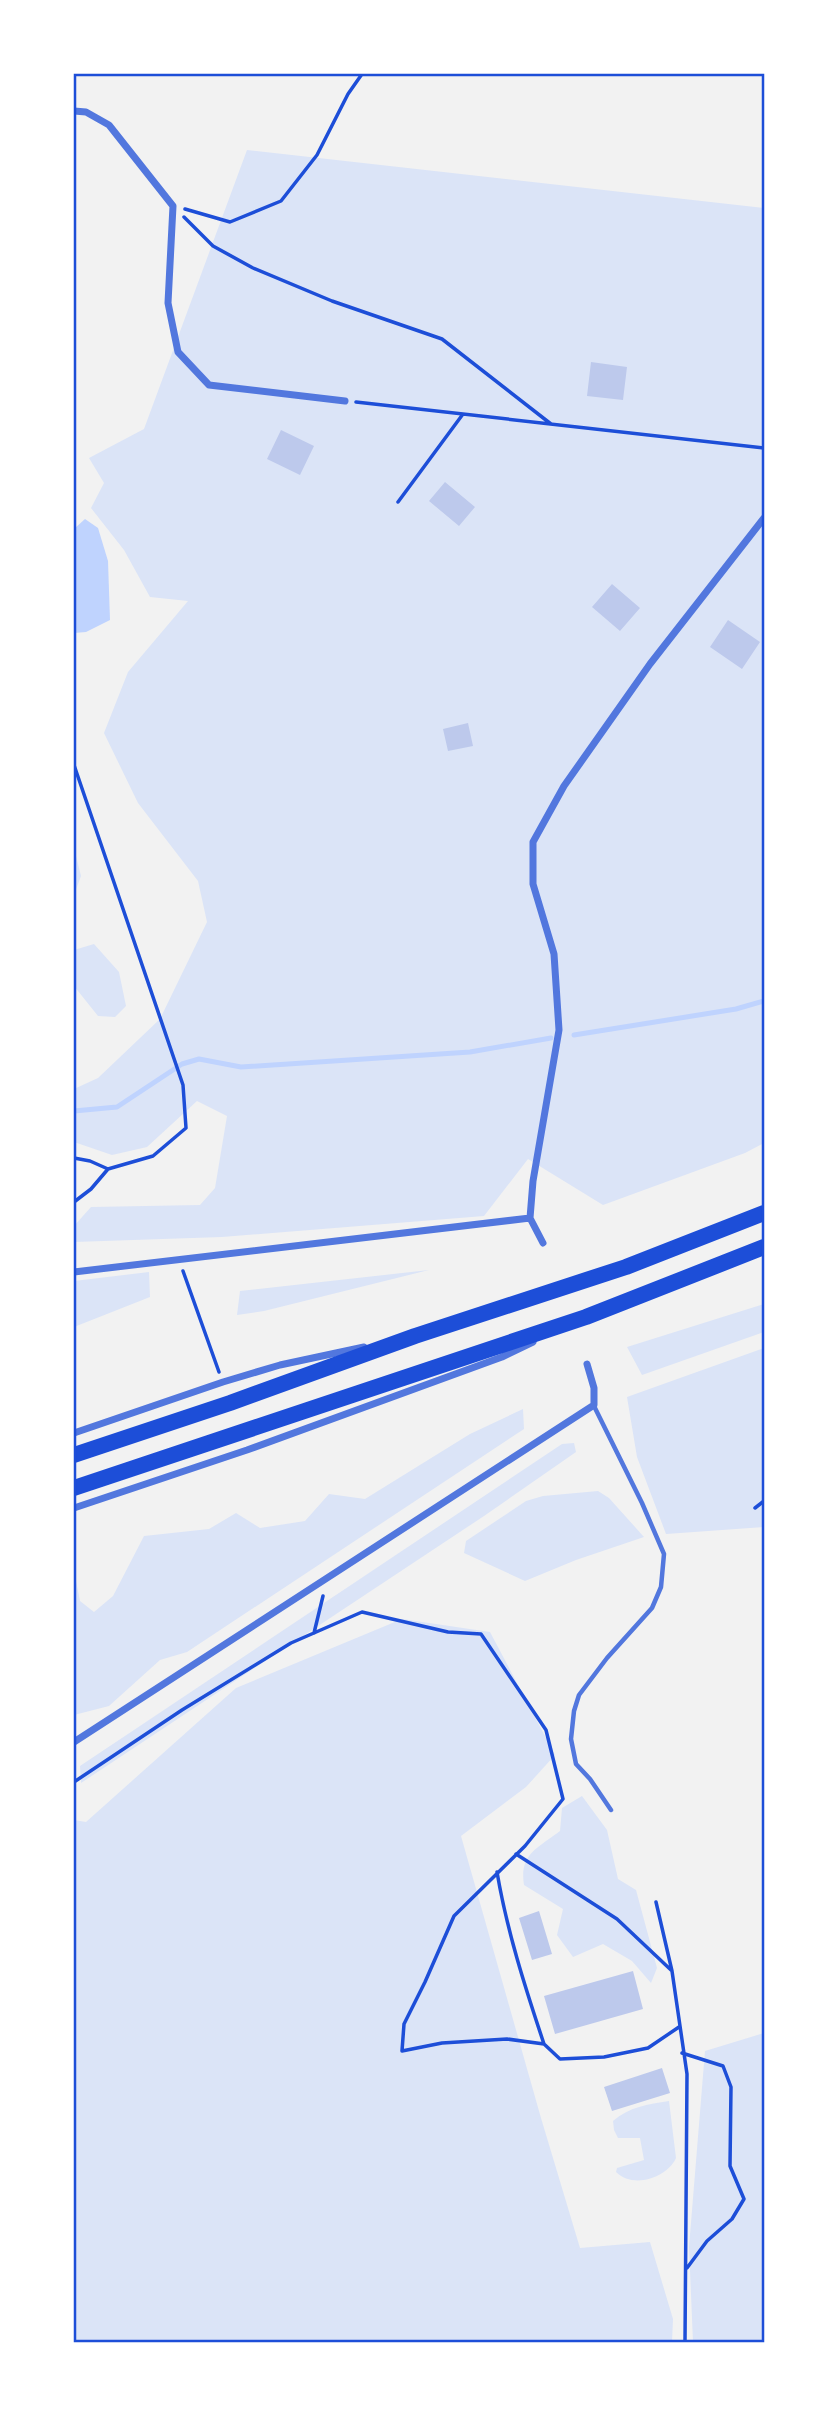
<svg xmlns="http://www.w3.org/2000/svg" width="838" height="2416" font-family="'Alegreya Sans',sans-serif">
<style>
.green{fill:#dbe4f7}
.water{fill:#bfd3fe}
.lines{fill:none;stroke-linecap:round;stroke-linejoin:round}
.stream{stroke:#bfd3fe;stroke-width:5}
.building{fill:#bdc9ec}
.path{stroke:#1d4ed8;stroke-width:3.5}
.service{stroke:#5277de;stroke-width:4.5}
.minor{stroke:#5277de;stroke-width:7}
.trunk{stroke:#1d4ed8;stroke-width:16}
.neatline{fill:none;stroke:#1d4ed8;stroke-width:2.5}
</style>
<rect width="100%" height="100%" fill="#f2f2f2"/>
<!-- green -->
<path class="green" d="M247,150L764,208V1143L745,1153L603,1205L528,1159L484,1216L222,1237L74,1242V1226L91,1207L200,1205L215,1188L227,1116L197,1101L147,1147L112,1155L74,1142V1089L98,1078L160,1019L207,922L198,881L138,803L104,733L128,672L188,601L150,597L124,550L91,508L104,483L89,458L144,429Z
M74,848L81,876L74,895Z
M94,944L119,972L126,1006L115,1017L98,1016L74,986V950Z
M429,1270L264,1311L237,1315L240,1291Z
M149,1272L150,1297L74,1327V1281Z
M764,1304V1332L642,1375L627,1347Z
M764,1348V1527L666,1534L637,1457L627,1397Z
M523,1409L524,1429L187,1652L160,1660L109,1706L74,1715V1571L80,1601L94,1612L113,1596L144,1536L209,1529L236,1513L260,1528L305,1521L329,1494L365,1499L470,1434Z
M574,1443L576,1452L484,1516L81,1783L80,1766L562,1444Z
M598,1491L609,1498L644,1537L576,1560L525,1581L464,1553L466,1541L526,1501L543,1496Z
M402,1619L490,1632L555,1755L526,1787L461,1836L541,2118L580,2248L650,2242L673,2319L672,2342H74V1820L86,1822L236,1688Z
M582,1796L607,1830L618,1879L636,1890L657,1968L651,1983L632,1961L603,1944L573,1957L557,1935L563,1909L524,1885C519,1854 538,1848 560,1831L562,1808Z
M764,2033V2342H693L689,2247L705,2051Z
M669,2101L676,2158C667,2178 633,2189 616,2172L617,2168L644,2160L640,2138H618L614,2130L613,2121C629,2107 648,2104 669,2101Z"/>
<!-- water -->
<path class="water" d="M85,519L98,528L108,561L110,620L86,632L74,633V529Z"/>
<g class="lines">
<!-- stream -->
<path class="stream" d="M574,1035L736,1009L764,1001
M74,1111L117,1107L182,1064L199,1059L241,1067L470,1052L551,1038"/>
</g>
<!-- building -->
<path class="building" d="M591,362L627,367L623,400L587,396Z
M281,430L314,446L300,475L267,459Z
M445,482L475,507L459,526L429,501Z
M612,584L640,608L620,631L592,607Z
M728,620L760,642L742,669L710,647Z
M468,723L473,746L448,751L443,729Z
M539,1911L552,1954L532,1960L519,1918Z
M633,1971L643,2009L555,2034L544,1996Z
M662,2068L670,2093L612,2111L604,2087Z"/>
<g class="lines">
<!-- path -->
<path class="path" d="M185,209L230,222L281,201L317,155L348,94L362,74
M184,217L213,246L253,268L332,301L442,339L551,424
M356,402L764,448
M398,502L463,414
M74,765L183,1085L186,1128L153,1156L108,1169L91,1189L74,1202
M74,1158L90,1161L108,1169
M183,1271L219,1372
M755,1508L764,1501
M314,1633L323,1596
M74,1782L182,1710L291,1643L362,1612L448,1632L481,1634L546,1730L563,1799L525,1846L454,1916L425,1982L404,2024L402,2051L442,2043L507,2039L544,2044L560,2059L604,2057L648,2048L679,2027
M516,1854L617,1919L671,1970
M497,1872C507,1931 525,1987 544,2044
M656,1902L672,1971L687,2074L685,2342
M682,2053L723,2066L731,2087L730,2166L744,2199L732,2219L707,2241L687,2268"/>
<!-- service -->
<path class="service" d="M594,1406L642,1503L664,1554L661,1587L652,1608L607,1658L579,1695L574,1711L571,1739L576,1764L590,1779L611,1810"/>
<!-- minor -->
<path class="minor" d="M74,111L86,112L109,125L173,206L168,303L178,352L209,385L345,401
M530,1218L533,1181L559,1030L554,954L533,884V842L564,786L650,664L764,518
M74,1272L530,1218L543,1243
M74,1433L223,1382L280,1365L364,1347
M74,1508L247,1450L502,1357L533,1342
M74,1742L594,1405V1388L587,1364"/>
<!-- trunk -->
<path class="trunk" d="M74,1455L230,1403L415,1336L626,1267L764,1213
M74,1488L586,1317L764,1247"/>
</g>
<!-- border -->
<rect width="838" height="2416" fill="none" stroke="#ffffff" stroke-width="150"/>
<rect x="75" y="75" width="688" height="2266" class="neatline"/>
</svg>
